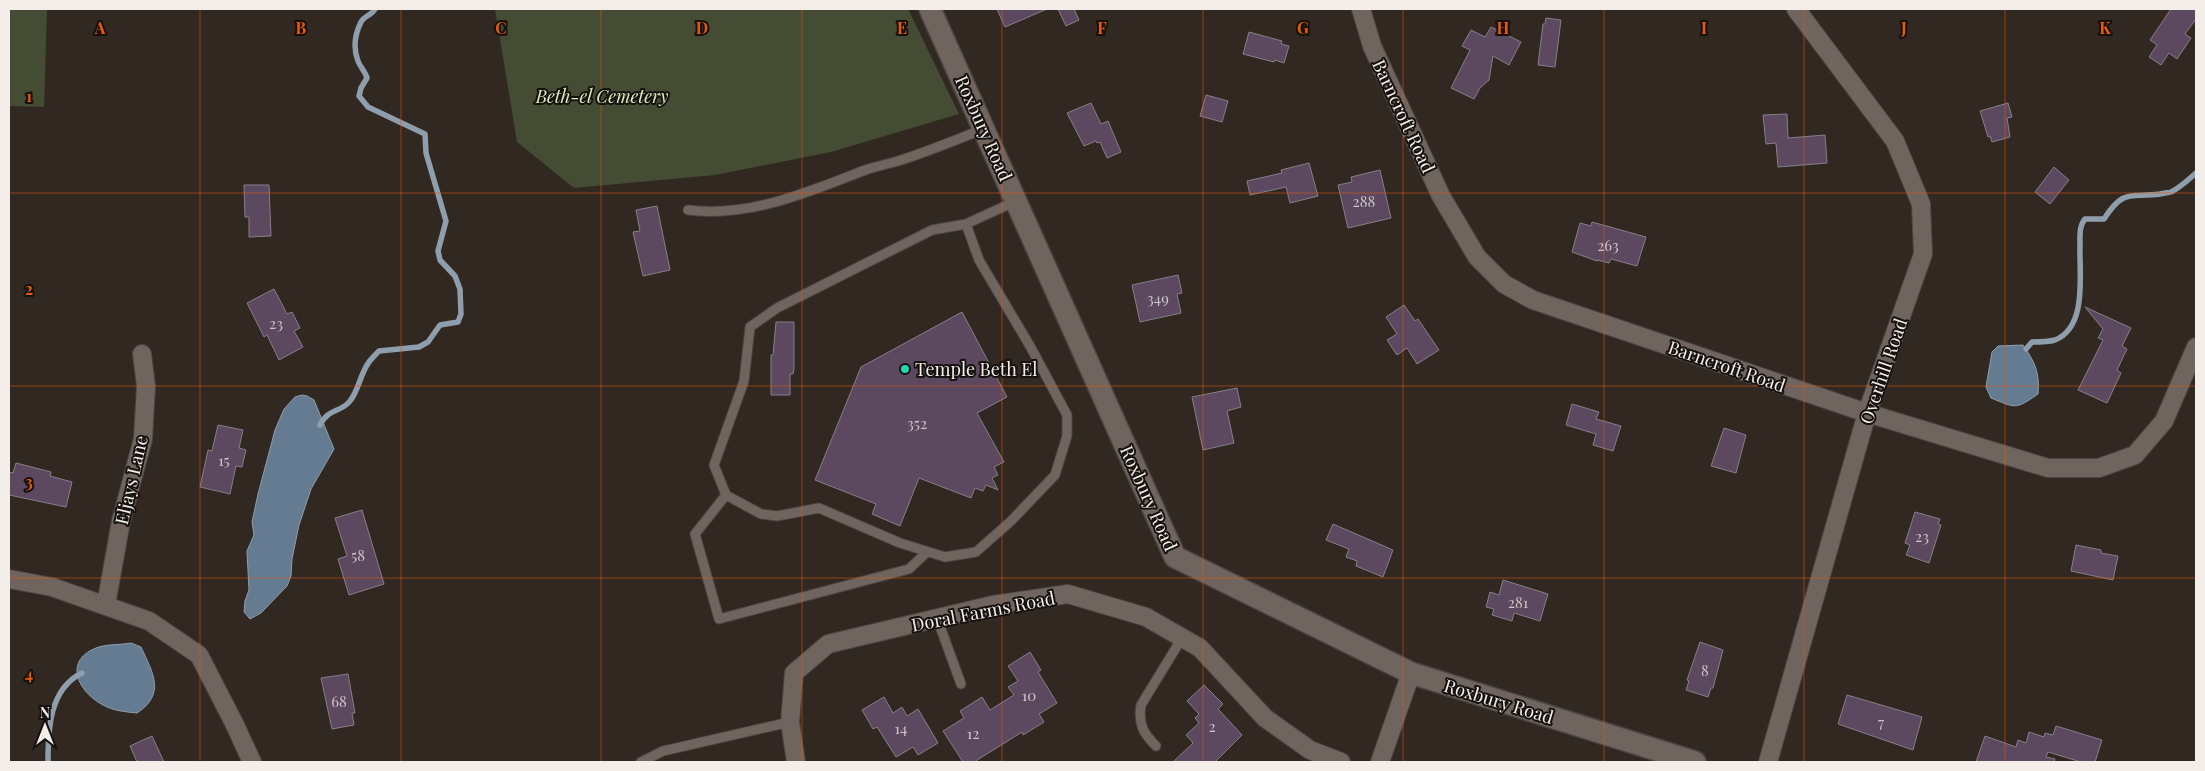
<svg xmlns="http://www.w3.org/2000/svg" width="2205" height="771" font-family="'Playfair Display',serif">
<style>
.green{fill:#444c33}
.water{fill:#647b91;stroke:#8f9eac}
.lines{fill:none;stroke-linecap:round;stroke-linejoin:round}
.stream{stroke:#8f9eac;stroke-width:5.5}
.building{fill:#5c495f;stroke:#877f88}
.service-casing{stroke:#4d4541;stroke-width:11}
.minor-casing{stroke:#4d4541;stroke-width:20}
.tertiary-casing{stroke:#4d4541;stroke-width:24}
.service{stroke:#70655e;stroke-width:9}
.minor{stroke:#70655e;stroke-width:18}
.tertiary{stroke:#70655e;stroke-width:21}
.grid{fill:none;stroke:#e8590c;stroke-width:1;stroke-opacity:0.55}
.poi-dot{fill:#28d5ad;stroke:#15110f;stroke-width:2}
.labels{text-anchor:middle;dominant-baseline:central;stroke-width:4;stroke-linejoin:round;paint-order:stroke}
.number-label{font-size:15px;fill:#cec5c7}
.park-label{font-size:18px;font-style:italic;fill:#dbecb6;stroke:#15110f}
.street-label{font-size:18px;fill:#f4eeea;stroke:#15110f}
.poi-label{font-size:18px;fill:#f4eeea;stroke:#15110f;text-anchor:start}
.grid-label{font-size:16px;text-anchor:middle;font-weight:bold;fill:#e8590c;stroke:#15110f;stroke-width:4;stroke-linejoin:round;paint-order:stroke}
</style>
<rect width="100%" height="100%" fill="#312822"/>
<!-- green -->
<path class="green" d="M9,9H47L44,107L9,106Z
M495,9H908L959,114L831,152L715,175L574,188L517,142Z"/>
<!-- water -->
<path class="water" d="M2023,345C2035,362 2040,373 2038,394C2015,410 2016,408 1991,398L1986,387L1992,352L1998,346Z
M302,395L307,396L314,400L334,449L311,489L299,525L292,559L291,576L287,586L261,613L250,619L244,612L245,601L249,590L247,551L254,535L252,522L258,494L275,430L284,409L295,397Z
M131,643L141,647C153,673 166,694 137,713C127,712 116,711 107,707C80,695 61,662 96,648C106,644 120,645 131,643Z"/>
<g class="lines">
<!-- stream -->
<path class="stream" d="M2026,349L2032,342C2039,342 2048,342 2055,340C2088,327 2079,273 2080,245C2080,236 2079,226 2085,219H2104C2124,188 2130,198 2160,194C2164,193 2168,193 2171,192C2180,188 2189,179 2196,173
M320,425C327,409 342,412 350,401C359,390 360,374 369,362C372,358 376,354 379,351L419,347L428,342L440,325L458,322L461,314L460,289L455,276L440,260L438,251L446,221L426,153L425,134L368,107L359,96L361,88L367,78C365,71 360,67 358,61C353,48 355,34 361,22C364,16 372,15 375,9
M48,762C48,730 49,689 82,673"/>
</g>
<!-- building -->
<path class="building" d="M997,9H1047L1005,27Z
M1058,9H1074L1079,20L1066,26Z
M2171,9H2196V19L2185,34L2191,38L2177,59L2169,53L2161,65L2149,57L2157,45L2150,40Z
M1546,18L1561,20L1555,67L1538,65L1543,24H1545Z
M1491,27L1521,42L1509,65L1493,56L1489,80L1480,88L1474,99L1451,88L1470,50L1462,46L1471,30L1485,37Z
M1249,32L1282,41L1281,44L1289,46L1284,63L1275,60L1274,62L1243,54Z
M1206,95L1228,101L1222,122L1200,116Z
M1091,103L1101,124L1108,121L1121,152L1107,158L1100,142L1097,143L1096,141L1084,146L1067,113Z
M2008,103L2012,117L2007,118L2010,137L1992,142L1990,136L1988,137L1980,111Z
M1787,114L1788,138L1825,135L1827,163L1778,167L1776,143L1766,144L1763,115Z
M1309,163L1318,196L1290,203L1286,187L1250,195L1247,181L1282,173L1281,170Z
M2054,167L2069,180L2050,204L2035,192Z
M1380,170L1391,218L1348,228L1338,185L1352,182L1351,177Z
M244,185H269L271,236L249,237V217H245Z
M657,206L670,270L643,276L633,232L640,231L636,210Z
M1592,222L1646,237L1637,266L1611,259L1609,263L1597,260V261L1572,252L1580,223L1591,226Z
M1178,275L1182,293L1177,294L1181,313L1140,322L1132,285Z
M274,289L287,314L292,312L300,328L294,331L303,347L279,360L267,335L264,337L247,303Z
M1404,305L1415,321L1418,319L1439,350L1417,364L1407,348L1397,355L1387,340L1397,334L1386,317Z
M2085,307L2131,328L2122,346L2127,349L2117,370L2121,373L2107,403L2078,390L2103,340L2098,338L2103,329Z
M962,312L1007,397L977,413L1004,462L994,467L998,475L992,478L998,490L986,485L983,491L975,488L971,498L919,478L900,526L872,514L876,504L815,480L861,367Z
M776,322H794V369L793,374H790V395H771V355H773Z
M1237,388L1241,407L1227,411L1234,443L1203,450L1192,397Z
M1572,404L1599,412L1596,419L1621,426L1613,451L1593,445L1596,434L1566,425Z
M218,425L243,430L239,448L246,450L242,467L236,466L230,494L200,487L208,450L212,451Z
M1724,428L1746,435L1736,473L1711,466Z
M16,463L51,472L50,476L72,482L66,507L9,495V472L13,473Z
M362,510L384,584L349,595L338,559L347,556L335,518Z
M1915,512L1940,519L1938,524L1941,525L1929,563L1906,555L1910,545L1905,543Z
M1333,524L1393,550L1383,577L1356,566L1357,561L1346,557L1349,549L1326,540Z
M2076,545L2101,550V553L2118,556L2113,580L2071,571Z
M1503,580L1548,594L1540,621L1514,613L1512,621L1492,615L1494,609L1486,607L1490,592L1499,595Z
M1700,642L1723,650L1713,688H1711L1708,697L1686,690L1689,681L1687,680Z
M1030,652L1041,670L1038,672L1057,703L1039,714L1044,722L1023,735L1022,732L974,762H963L943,731L964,718L960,711L982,697L990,710L1014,695L1008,687L1018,681L1008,666Z
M348,674L355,713H352L354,725L332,729L321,678Z
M1204,685L1223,704L1218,709L1242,735L1215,762H1173L1193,743L1186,735L1199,723L1195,718L1199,714L1187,701Z
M1847,695L1922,717L1913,750L1838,724Z
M884,697L893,713L902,707L907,716L918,709L938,743L918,755L913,747L896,757L877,727L873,729L862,710Z
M2056,726L2102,740L2095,762H2081L2048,752L2046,757L2055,759L2054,762H1976L1985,736L2016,747L2018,740L2026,743L2029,732L2044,737L2045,733L2053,735Z
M152,736L164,762H137L130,746Z"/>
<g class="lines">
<!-- service casing -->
<g class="service-casing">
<path id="service" d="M688,210C751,218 810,191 868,169C878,166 888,164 898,161C927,152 955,140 984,129
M966,224L979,260L1030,346L1067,415V436L1055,475L1011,521L976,552L945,557L900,543L819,508L777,516L761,514L726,495L714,465L744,381L750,327L777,308L932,230L966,224L1016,201
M726,495L695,534L719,619L909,569L927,552
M937,618L961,684
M1156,746C1143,733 1138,724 1141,705L1182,638
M641,762L663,751L790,722"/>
</g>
<!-- minor casing -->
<g class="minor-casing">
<path id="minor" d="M1361,9L1372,46L1441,196L1477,257L1504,284L1533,300L1867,413L2048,468H2099L2135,455L2164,421L2196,347
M9,579L52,587L149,621L199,655L234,723L252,762
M106,605L121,521L143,439L146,386L142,354
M796,762L790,722L794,673L828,644L993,605L1068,594L1146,617L1200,648L1265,718L1310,750L1341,762
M1380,762L1411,673
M1768,762L1867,413L1923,254L1921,204L1895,141L1796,9"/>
</g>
<!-- tertiary casing -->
<g class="tertiary-casing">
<path id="tertiary" d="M930,9L1175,557L1411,673L1695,762"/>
</g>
<!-- service -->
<use href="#service" class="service"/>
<!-- minor -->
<use href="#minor" class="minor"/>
<!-- tertiary -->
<use href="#tertiary" class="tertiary"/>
</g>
<!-- grid -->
<path class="grid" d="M200,9V762M401,9V762M601,9V762M802,9V762M1002,9V762M1203,9V762M1403,9V762M1604,9V762M1804,9V762M2005,9V762M9,193H2196M9,386H2196M9,578H2196"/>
<!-- markers -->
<circle class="poi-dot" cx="905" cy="369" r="5"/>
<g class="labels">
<!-- number labels -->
<g class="number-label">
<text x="1364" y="201">288</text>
<text x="1608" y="245">263</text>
<text x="1158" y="298">349</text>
<text x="276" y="323">23</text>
<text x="917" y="423">352</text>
<text x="224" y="460">15</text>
<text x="1922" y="536">23</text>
<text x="358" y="555">58</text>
<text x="1518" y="602">281</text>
<text x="1705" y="670">8</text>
<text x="1029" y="695">10</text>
<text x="339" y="701">68</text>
<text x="1881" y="722">7</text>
<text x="1212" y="726">2</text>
<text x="901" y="728">14</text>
<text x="973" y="733">12</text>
</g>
<!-- park labels -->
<g class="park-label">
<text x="602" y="96">Beth-el Cemetery</text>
</g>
<!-- street labels -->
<g class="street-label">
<text transform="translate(1404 116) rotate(65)">Barncroft Road</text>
<text transform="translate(984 128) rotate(66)">Roxbury Road</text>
<text transform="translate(1727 366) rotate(19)">Barncroft Road</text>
<text transform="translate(1883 371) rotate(-71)">Overhill Road</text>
<text transform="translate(131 480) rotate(-77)">Eljays Lane</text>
<text transform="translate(1149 498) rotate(66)">Roxbury Road</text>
<text transform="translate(983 611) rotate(-11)">Doral Farms Road</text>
<text transform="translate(1499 701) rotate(17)">Roxbury Road</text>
</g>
<!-- poi labels -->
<g class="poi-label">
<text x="915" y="369">Temple Beth El</text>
</g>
</g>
<g class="grid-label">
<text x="100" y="34">A</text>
<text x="301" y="34">B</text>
<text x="501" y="34">C</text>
<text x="702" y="34">D</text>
<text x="902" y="34">E</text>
<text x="1102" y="34">F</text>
<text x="1303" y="34">G</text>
<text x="1503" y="34">H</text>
<text x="1704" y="34">I</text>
<text x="1904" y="34">J</text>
<text x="2105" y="34">K</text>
<text x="29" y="102">1</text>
<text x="29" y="295">2</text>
<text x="29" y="488">3</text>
<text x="29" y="680">4</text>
</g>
<!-- border -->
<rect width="2205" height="771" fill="none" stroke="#f4eeea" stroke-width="20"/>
<!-- north arrow -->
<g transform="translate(45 726)" stroke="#15110f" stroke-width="4" paint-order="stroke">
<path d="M0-4L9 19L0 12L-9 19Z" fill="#f4eeea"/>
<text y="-8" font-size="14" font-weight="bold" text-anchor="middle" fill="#f4eeea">N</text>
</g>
</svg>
